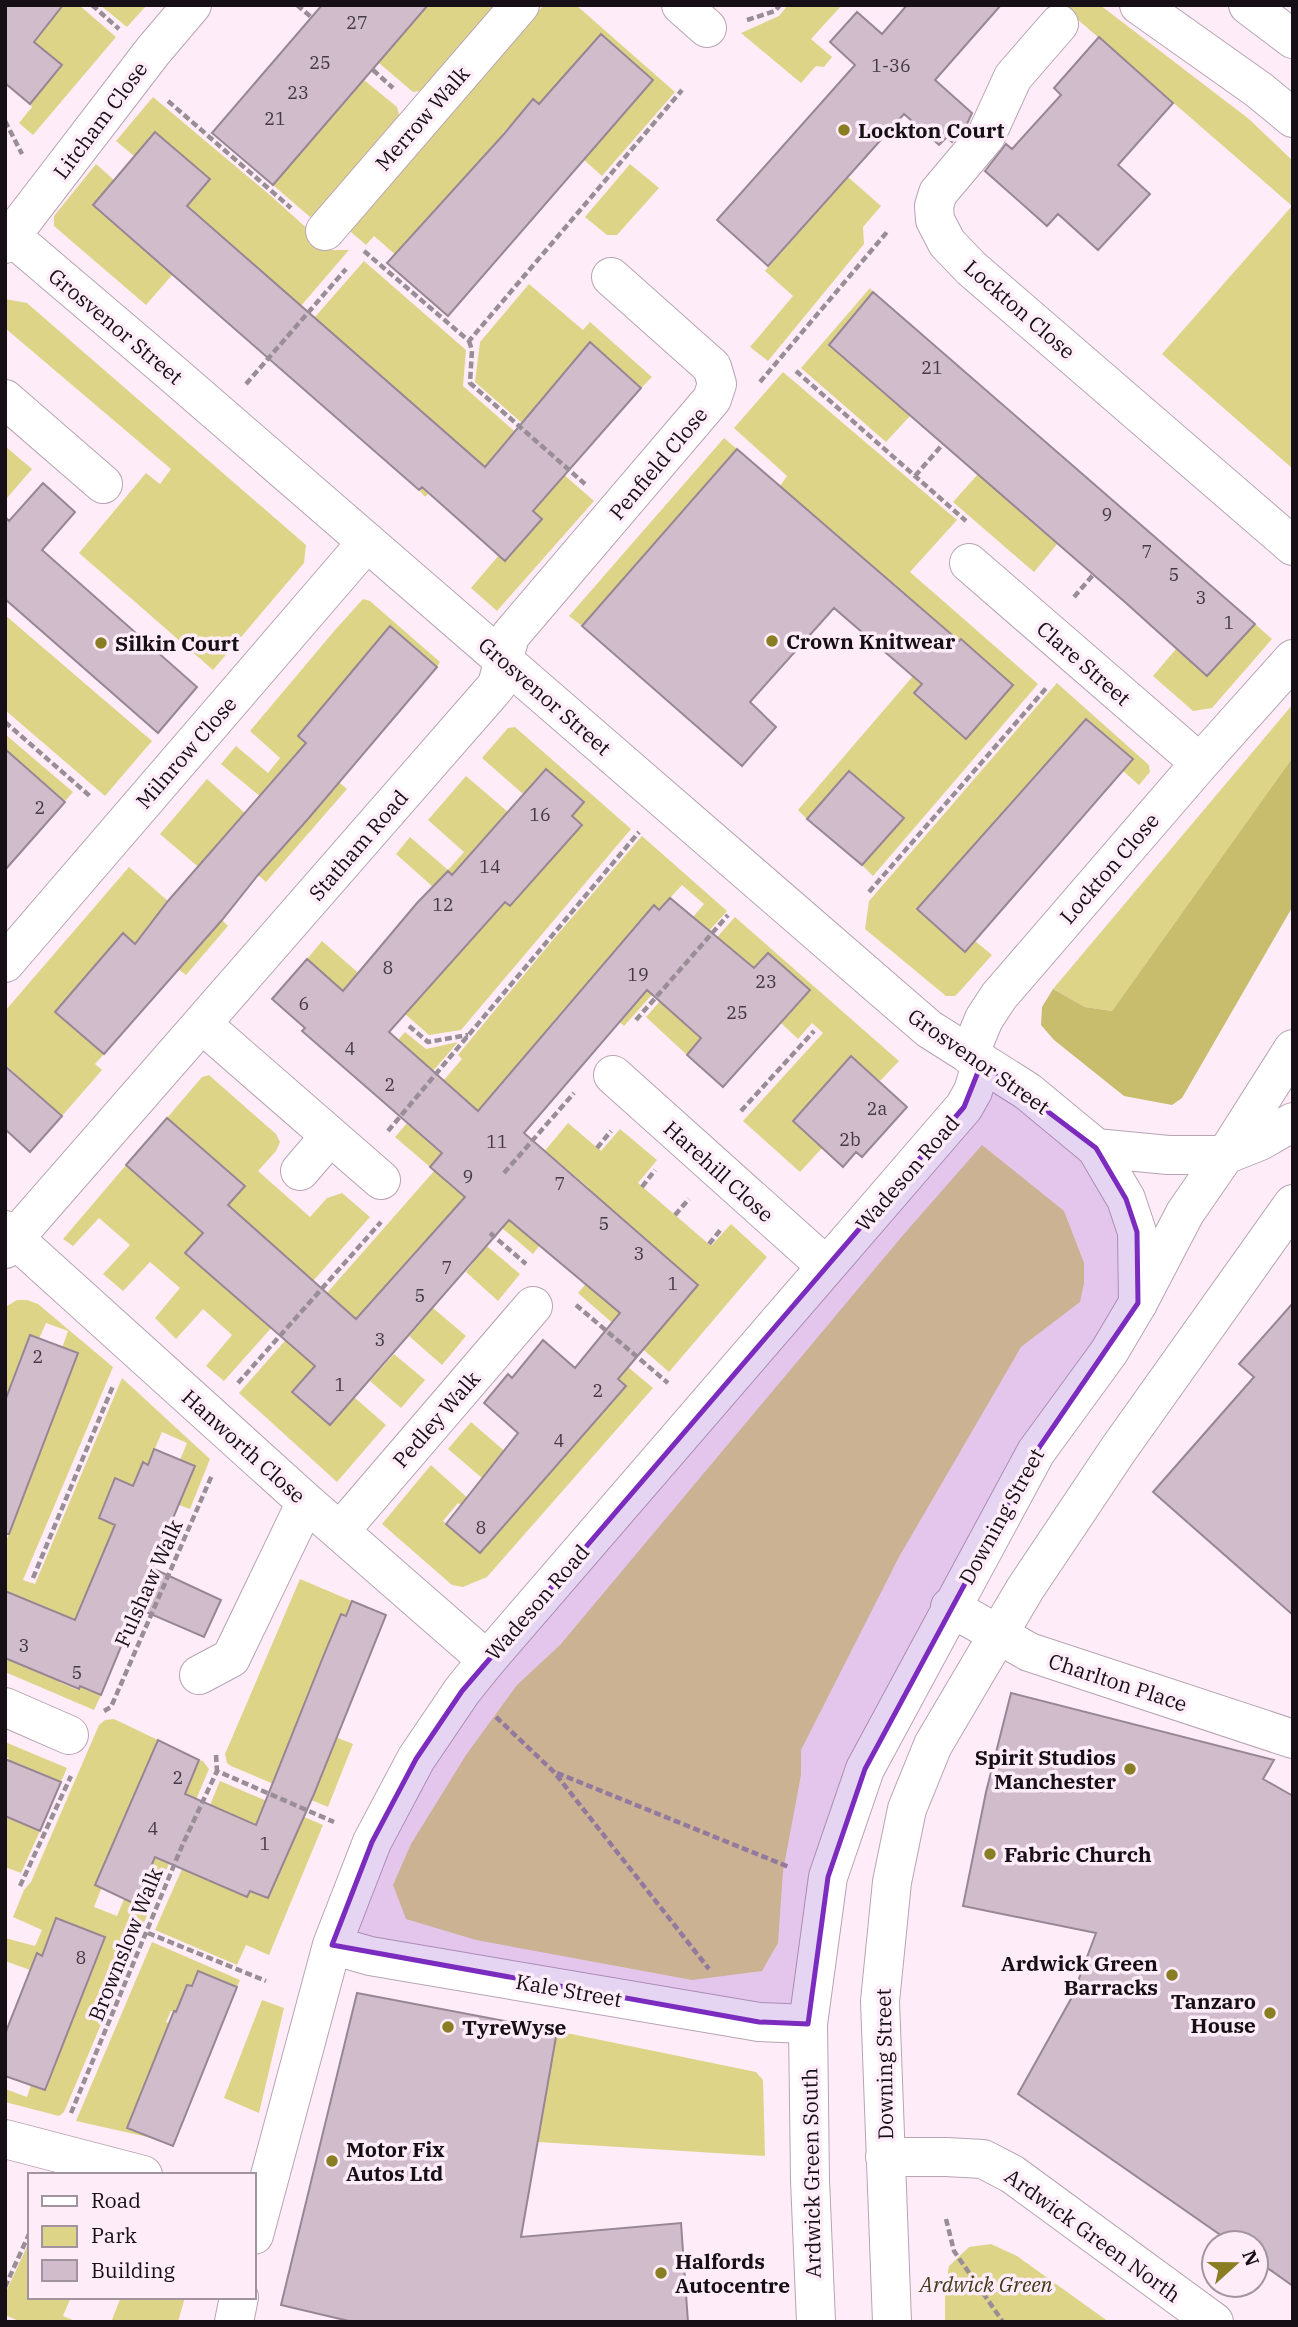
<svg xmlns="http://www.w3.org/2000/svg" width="1298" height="2327" font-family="'IBM Plex Serif',serif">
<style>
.green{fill:#ded488;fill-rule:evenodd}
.forest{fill:#c7bd6d}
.building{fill:#d0bccb;stroke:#988694;stroke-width:2}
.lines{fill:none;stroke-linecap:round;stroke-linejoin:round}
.minor-casing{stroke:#b7a4b2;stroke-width:40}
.highway-casing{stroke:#b7a4b2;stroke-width:40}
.path{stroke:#998d96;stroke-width:4.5;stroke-dasharray:7 3.5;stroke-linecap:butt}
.minor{stroke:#fff;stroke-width:38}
.highway{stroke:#fff;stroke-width:38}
.marked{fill:#7b2cbf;fill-opacity:0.2;stroke:#7b2cbf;stroke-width:5;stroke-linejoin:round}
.poi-dot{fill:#8a7e25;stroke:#feedf9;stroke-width:2.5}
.labels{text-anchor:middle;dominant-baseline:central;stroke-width:7;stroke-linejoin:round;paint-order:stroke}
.number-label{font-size:18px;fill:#443a42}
.street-label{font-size:21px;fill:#160f15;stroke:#feedf9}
.poi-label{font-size:21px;font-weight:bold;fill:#160f15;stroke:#feedf9;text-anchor:start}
.park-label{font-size:21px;font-style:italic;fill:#3e3a17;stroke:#feedf9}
</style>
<rect width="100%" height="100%" fill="#feedf9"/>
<!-- green -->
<path class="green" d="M64,5H79L116,37L33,135L19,123L32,107L30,104L62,65L34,42Z
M100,5H147L127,27Z
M428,5H502L428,90L413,92L379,63Z
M544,5H576L675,92L602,176L584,160L608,132L559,88L541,107L532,99L526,107L534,115L520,131L512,124L503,133L512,141L450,211L441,203L434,211L405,263L374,236L366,245L345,227ZM601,34L626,110L574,64Z
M788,5H842L811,39L832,57L824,67L816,66L801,83L741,33L779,16Z
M1061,5H1100L1249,119L1293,161V469L1162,354L1292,206Z
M364,80L397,107L401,122L324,213L310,217L273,185Z
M153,97L271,196L331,250H349L300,307L173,274L146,305L54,226V216L96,164L114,180L93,205L149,252L210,180L155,132L134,156L116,141Z
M630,164L659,188L617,235H607L585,217Z
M848,177L881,206L863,227L864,244L768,361L750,347L793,296L765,271Z
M364,261L466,350L463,386L594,501L497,611L471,588L499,555L474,458L437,501L429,493L425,497L419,490L458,444L314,318Z
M529,284L583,330L590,322L652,377L641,388L590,343L522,423L475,382L480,342Z
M870,288L873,292L829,345L910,416L886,442L801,368Z
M5,299L27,303L306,545L304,563L213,670L79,553L146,473L160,484L171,469L5,328Z
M783,372L957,520L910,572L1038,684L873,876L862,865L903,819H807L798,810L950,633L780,486L787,476L734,428ZM961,639L1013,685L966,739L915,693Z
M724,438L737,449L582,626L569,616Z
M5,446L32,469L7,498L5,496Z
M978,474L1058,543L1034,572L953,502Z
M363,599L370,601L440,662L437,667L390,626L298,736L344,777L340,783L347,789L266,882L248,866L298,811L308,819L339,783L301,750L267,802L221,764L236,746L268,773L280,758L250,731L335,630Z
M5,615L152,741L105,796L5,710Z
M1255,624L1272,639L1212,708L1193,711L1153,676L1176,649L1207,676Z
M1057,683L1149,765L1150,772L1139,785L1123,771L1133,759L1086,718L917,909L965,952L975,941L992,955L960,991L955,996H946L865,929L869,901Z
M1293,704V757L1112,1011L1085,1007L1053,989Z
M515,727L631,829L461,1030L429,1035L405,1014L494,913L498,896L510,906L542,870L546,847L556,855L582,825L572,816L584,802L545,769L532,783L540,790L531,801L482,758L508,728Z
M5,734L73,792L65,801L11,754L5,760Z
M466,776L508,812L494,827L504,836L466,888L448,871L433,887L396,854L410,837L448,870L464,852L428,820Z
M207,779L246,814L204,872L160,834Z
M642,836L727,911L624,1026L609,1012L703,926L693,917L704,904L682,885L659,910L654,906L621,954L615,950L600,967L613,978L575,1006L570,1002L552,1023L559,1028L512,1072L430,1167L395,1137L462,1059L458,1055L551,942Z
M129,867L168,901L179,948L190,957L222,920L228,926L186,975L178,969L171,976L123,933L55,1012L104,1054L95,1064L102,1070L62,1116L27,1085L8,1089L19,1077L5,1064V1011Z
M735,917L899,1061L880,1081L851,1056L793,1120L822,1148L800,1172L743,1121L823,1033L812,1023L798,1039L781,1023L810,990L768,953L697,1034L701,1038L687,1055L646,1017Z
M322,941L371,984L344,992L307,959Z
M405,1032L426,1049L458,1042L433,1071L398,1040Z
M209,1075L276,1134L280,1142L276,1151L258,1171L310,1217L327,1198L342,1193L370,1217L224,1381L206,1366L232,1335L203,1309L176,1339L155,1318L180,1288L150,1262L123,1291L103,1274L130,1245L99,1218L73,1246L63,1239L126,1165L204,1233L186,1253L227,1206L221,1165L167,1118L202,1077Z
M568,1123L601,1151L620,1129L657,1160L638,1183L711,1246L731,1224L767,1257L669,1372L578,1293L601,1266L665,1325L698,1285L599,1199L575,1203L589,1188L556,1160L533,1165Z
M982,1145L1064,1211L1084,1263V1283L1080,1302L1021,1347L899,1557L801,1750V1775L783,1871L778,1943L762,1971L692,1980L476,1940L406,1919L393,1885L411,1844L466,1755L517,1685L560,1645L904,1234Z
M496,1169L540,1245L533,1254L490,1218L430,1244L426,1240L410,1257L415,1262L387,1284L293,1391L330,1425L354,1397L386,1425L337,1482L239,1393L435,1170Z
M482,1242L520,1274L498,1301L466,1272L473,1263L468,1257Z
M17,1300H27L38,1304L113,1367L23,1580L35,1584L122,1378L210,1459L190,1509L179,1505L195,1466L180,1460L187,1443L162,1432L148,1465L143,1463L133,1486L115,1479L99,1518L120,1528L78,1622L5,1592V1544L14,1521L5,1517L40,1453L56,1411L44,1393L61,1399L77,1354L62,1348L68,1331L46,1323L14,1395L5,1391V1310L7,1306Z
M433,1308L466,1336L442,1365L409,1336Z
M394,1354L425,1380L401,1408L370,1381Z
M628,1367L653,1388L487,1577L463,1587L452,1585L382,1524L431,1465L471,1501L465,1508L458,1503L443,1521L481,1552L509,1519L511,1503L519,1509L546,1477L550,1461L557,1466L590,1428L588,1413L597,1420L626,1387L618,1379Z
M471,1422L515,1460L509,1468L497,1459L482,1478L448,1449Z
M300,1579L352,1601L328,1658L322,1657L313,1682L318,1685L323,1732L353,1744L328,1807L231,1766L227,1763L225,1754Z
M5,1658L64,1670L59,1682L78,1690L80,1686L101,1695L94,1710L5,1672Z
M114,1719L158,1740L99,1876L105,1879L94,1907L117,1916L124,1899L135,1904L151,1866L142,1862L180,1804L199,1760L203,1761L209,1769L64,2112L59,2116L5,2102V2089L27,2097L31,2085L46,2090L61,2048L74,1977L88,1982L105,1938L46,1957L37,1954L30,1970L5,1961V1938L35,1946L42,1930L13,1917L24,1890L31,1882L99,1725L105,1720Z
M5,1742L67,1768L61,1782L17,1763L5,1767L9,1758L5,1756Z
M220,1781L323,1825L269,1955L246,1945L237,1965L155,1930L182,1869L247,1896L250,1891L210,1805Z
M5,1808L40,1831L21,1873L5,1867Z
M152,1942L240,1980L237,1987L198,1971L192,1986L187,1985L176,2012L171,2011L166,2022L171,2024L142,2104L137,2102L127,2128L152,2138L76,2121Z
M262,2000L284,2008L259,2113L224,2098Z
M557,2031L756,2072L763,2080L765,2156L538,2142Z
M30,2240V2297H71L63,2316L78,2322H21L5,2315V2294Z
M991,2244L1017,2256L1109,2322H945V2288L949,2266L969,2247Z
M121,2297H185L178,2322H111Z"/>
<!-- forest -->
<path class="forest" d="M1293,757V906L1182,1098L1172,1105L1124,1096L1054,1040L1041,1025L1042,1007L1053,989L1085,1007L1112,1011Z"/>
<!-- building -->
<path class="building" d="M5,5H63L34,42L62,65L30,104L5,83Z
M322,5H428L273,185L212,133Z
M907,5H1001L935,80L972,113L967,124L952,142L947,137L939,145L904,114L768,266L717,220L855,65L830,42L857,12L882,34Z
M601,34L653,80L448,316L387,263L504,134L533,99L539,104Z
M1099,37L1173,103L1118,165L1150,194L1098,250L1058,214L1047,226L985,171L1006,144L1012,149L1061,95L1054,88Z
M155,132L210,179L187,206L485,467L590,342L641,388L533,511L542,519L505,561L422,487L419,490L93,205Z
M873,292L1255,624L1207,676L1126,603L829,345Z
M737,449L959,641L961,639L1013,685L966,739L914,693L922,684L834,608L750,702L776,727L742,766L582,626Z
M43,483L75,512L42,550L197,687L158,733L5,599V517L9,521Z
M390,626L437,667L308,819L258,875L222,920L104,1054L55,1012L123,933L135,944L168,901L306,743L298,736Z
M1086,719L1133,759L965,952L917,909Z
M5,749L65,802L5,870Z
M546,769L584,802L572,816L582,825L510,906L505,902L389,1032L478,1111L654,905L659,910L670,898L754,968L768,953L810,990L723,1087L687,1055L701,1038L647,990L524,1133L698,1285L618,1379L626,1386L480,1553L446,1524L518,1433L484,1403L508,1374L512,1378L543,1340L575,1368L620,1313L509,1220L330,1425L292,1392L315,1366L185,1253L203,1233L126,1165L167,1118L245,1186L228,1205L356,1319L465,1197L430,1167L442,1153L302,1031L305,1028L272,999L307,959L343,991L417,903L448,871L452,875Z
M849,771L904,818L862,865L807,819Z
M851,1056L907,1107L862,1157L856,1152L843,1167L793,1121Z
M5,1066L62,1116L30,1152L5,1129Z
M1293,1303V1615L1153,1492L1254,1377L1239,1364Z
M30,1335L78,1353L9,1534H5V1401Z
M154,1449L195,1466L152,1568L221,1600L204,1637L137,1608L101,1695L80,1686L79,1689L5,1658V1591L75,1620L115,1525L99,1518L115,1478L133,1486L143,1462L148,1465Z
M352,1601L386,1615L314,1794L268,1898L250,1891L247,1897L155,1857L135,1904L95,1885L158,1740L199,1760L185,1794L256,1825L323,1657L341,1614L346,1616Z
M1011,1693L1274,1760L1263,1779L1293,1796V2286L1256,2260V2243H1232L1018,2094L1072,1997L1096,1933L963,1906L986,1792Z
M5,1759L61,1782L40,1831L5,1816Z
M56,1918L105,1937L45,2090L5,2076V2034L37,1953L42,1956Z
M198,1971L237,1987L173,2146L127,2128L174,2011L176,2012L187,1985L192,1986Z
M357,1993L557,2031L521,2237L681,2223L688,2322H353L281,2305Z"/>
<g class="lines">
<!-- minor casing -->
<g class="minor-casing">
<path id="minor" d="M681,5L707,28
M1059,24L1013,77L986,136L938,193L934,206L935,220L947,243L971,268L1293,546
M5,231L173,374L929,1029L1027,1091L1096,1148L1126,1199L1137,1232L1138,1303
M325,231L520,5
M5,244L153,51L192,5
M5,399L103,484
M969,563L1200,763
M5,963L367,542
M203,1025L381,1180
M969,1055L984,1019L999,996L1200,763L1293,659
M613,1075L826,1266
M1096,1148L1168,1155H1225
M300,1171L330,1136
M5,1230L306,1502L487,1660
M5,1249L492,691L497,685L510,636L712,399L717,384L712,367L611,277
M340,1531L533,1306
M950,1607L1029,1652L1293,1739
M199,1675L231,1658L306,1502
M5,1707L69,1735
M332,1945L370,1956L759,2022L808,2024
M5,2139L143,2175
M885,2157H946L983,2159L1012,2174L1214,2322
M254,2235L332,1945L372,1842L416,1759L462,1691L487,1660L964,1107L973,1091L982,1062
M234,2322L239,2297"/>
</g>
<!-- highway casing -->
<g class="highway-casing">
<path id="highway" d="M1139,5L1259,90L1293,118
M1248,5L1293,39
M1225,1155L1260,1141L1293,1122
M816,2322L810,2180L808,2024L828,1877L865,1769L1036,1452L1109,1352L1138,1303L1185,1213L1234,1142L1293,1049
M892,2322L880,2001L892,1882L907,1809L933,1745L1025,1589L1118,1450L1293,1204"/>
</g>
<!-- path -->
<path class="path" d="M92,5L119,29
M297,5L311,17
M747,20L775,11L780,5
M373,70L393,88
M168,101L291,208
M5,121L22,154
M364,251L469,341L682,90
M469,341L472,350L470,383L585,484
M796,371L966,521
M760,382L887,232
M246,384L346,269
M915,476L943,444
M1074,597L1093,575
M5,722L91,797
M869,892L1048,686
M636,1020L728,915
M409,1026L428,1042L468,1035
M741,1111L814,1031
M388,1131L639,832
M597,1148L611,1131
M504,1173L574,1093
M642,1187L655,1170
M675,1215L689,1199
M490,1233L526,1264
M709,1244L722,1228
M576,1305L668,1383
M238,1383L381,1222
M33,1578L113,1386
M104,1711L111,1707L212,1475
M496,1717L554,1772L709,1969
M216,1755L217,1771
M557,1773L789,1867
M20,1886L71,1776
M148,1933L266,1981
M71,2113L182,1846L217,1771L334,1822
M946,2219L954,2251L1003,2322
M5,2287L30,2232
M5,2321L6,2322"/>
<!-- minor -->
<use href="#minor" class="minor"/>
<!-- highway -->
<use href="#highway" class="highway"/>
</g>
<!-- marked area -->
<path class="marked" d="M982,1062L1096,1148L1126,1199L1137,1232L1138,1303L1036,1452L865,1769L828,1877L808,2024L759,2022L332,1945L372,1842L416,1759L462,1691L964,1107Z"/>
<!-- markers -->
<g class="poi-dot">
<circle cx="844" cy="130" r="7"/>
<circle cx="772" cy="641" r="7"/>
<circle cx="101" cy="643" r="7"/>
<circle cx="1130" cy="1769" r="7"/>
<circle cx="990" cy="1854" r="7"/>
<circle cx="1172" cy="1975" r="7"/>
<circle cx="1270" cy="2013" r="7"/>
<circle cx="448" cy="2027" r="7"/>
<circle cx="332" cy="2161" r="7"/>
<circle cx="661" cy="2273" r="7"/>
</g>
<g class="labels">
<!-- number labels -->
<g class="number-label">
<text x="357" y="22">27</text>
<text x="320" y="62">25</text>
<text x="891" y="65">1-36</text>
<text x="298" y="92">23</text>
<text x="275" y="118">21</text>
<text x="932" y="367">21</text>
<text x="1107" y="514">9</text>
<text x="1147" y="551">7</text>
<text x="1174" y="574">5</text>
<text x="1201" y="597">3</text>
<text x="1229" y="622">1</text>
<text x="40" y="807">2</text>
<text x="540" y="814">16</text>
<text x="490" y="866">14</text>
<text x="443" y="904">12</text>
<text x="388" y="967">8</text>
<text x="638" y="974">19</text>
<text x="766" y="981">23</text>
<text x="304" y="1003">6</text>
<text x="737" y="1012">25</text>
<text x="350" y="1048">4</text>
<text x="390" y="1084">2</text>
<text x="877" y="1108">2a</text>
<text x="850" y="1139">2b</text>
<text x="497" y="1141">11</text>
<text x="468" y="1176">9</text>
<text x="560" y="1183">7</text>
<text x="604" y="1223">5</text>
<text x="639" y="1253">3</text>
<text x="447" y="1267">7</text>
<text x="673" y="1283">1</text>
<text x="420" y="1295">5</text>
<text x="380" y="1339">3</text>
<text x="38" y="1356">2</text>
<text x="340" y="1384">1</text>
<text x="598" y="1390">2</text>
<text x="559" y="1440">4</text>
<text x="481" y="1527">8</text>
<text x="24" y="1645">3</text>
<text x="77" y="1672">5</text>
<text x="178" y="1777">2</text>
<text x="153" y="1828">4</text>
<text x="265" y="1843">1</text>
<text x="81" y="1957">8</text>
</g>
<!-- street labels -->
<g class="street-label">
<text transform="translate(422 118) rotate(-49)">Merrow Walk</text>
<text transform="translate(100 120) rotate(-53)">Litcham Close</text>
<text transform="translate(1020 309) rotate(41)">Lockton Close</text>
<text transform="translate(116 326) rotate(40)">Grosvenor Street</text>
<text transform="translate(658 463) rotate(-50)">Penfield Close</text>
<text transform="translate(1084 663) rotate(41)">Clare Street</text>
<text transform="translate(545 696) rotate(41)">Grosvenor Street</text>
<text transform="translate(186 752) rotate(-49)">Milnrow Close</text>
<text transform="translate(358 845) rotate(-49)">Statham Road</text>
<text transform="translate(1109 868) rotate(-49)">Lockton Close</text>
<text transform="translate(979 1061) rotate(35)">Grosvenor Street</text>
<text transform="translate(719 1171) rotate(42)">Harehill Close</text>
<text transform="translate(907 1173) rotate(-49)">Wadeson Road</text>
<text transform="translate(436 1419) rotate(-49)">Pedley Walk</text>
<text transform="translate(244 1446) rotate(42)">Hanworth Close</text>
<text transform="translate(1001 1516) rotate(-61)">Downing Street</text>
<text transform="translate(148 1583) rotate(-66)">Fulshaw Walk</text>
<text transform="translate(537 1602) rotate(-49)">Wadeson Road</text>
<text transform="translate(1118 1682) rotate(18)">Charlton Place</text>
<text transform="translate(125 1944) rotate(-68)">Brownslow Walk</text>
<text transform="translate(569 1990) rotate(10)">Kale Street</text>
<text transform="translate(884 2064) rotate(-91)">Downing Street</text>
<text transform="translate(811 2173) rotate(-91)">Ardwick Green South</text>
<text transform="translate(1093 2235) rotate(36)">Ardwick Green North</text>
</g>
<!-- poi labels -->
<g class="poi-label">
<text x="858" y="130">Lockton Court</text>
<text x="786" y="641">Crown Knitwear</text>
<text x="115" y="643">Silkin Court</text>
<text x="1116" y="1757" text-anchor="end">Spirit Studios<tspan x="1116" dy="24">Manchester</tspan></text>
<text x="1004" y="1854">Fabric Church</text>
<text x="1158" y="1963" text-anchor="end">Ardwick Green<tspan x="1158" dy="24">Barracks</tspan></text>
<text x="1256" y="2001" text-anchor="end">Tanzaro<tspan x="1256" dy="24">House</tspan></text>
<text x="462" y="2027">TyreWyse</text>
<text x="346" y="2149">Motor Fix<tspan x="346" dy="24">Autos Ltd</tspan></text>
<text x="675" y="2261">Halfords<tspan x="675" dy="24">Autocentre</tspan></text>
</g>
<!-- park labels -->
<g class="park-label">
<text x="986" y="2284">Ardwick Green</text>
</g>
</g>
<!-- border -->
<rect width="1298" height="2327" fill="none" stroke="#160f15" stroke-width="14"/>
<!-- legend -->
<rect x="28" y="2173" width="228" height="126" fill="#feedf9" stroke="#a1949e" stroke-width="2"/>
<rect x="42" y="2196" width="35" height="10" fill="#ffffff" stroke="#a1949e" stroke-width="2"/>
<text x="91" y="2208" font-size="21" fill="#160f15">Road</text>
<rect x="42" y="2226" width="35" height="21" fill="#ded488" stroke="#a1949e" stroke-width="2"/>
<text x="91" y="2243" font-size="21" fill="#160f15">Park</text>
<rect x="42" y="2260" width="35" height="21" fill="#d0bccb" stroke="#a1949e" stroke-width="2"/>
<text x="91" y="2278" font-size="21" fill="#160f15">Building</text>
<!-- north arrow -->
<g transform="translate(1235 2264) rotate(69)"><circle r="33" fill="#feedf9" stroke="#a1949e" stroke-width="2"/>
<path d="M0-5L12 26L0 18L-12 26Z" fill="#8a7e25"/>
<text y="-10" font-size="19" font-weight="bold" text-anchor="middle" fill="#160f15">N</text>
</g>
</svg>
